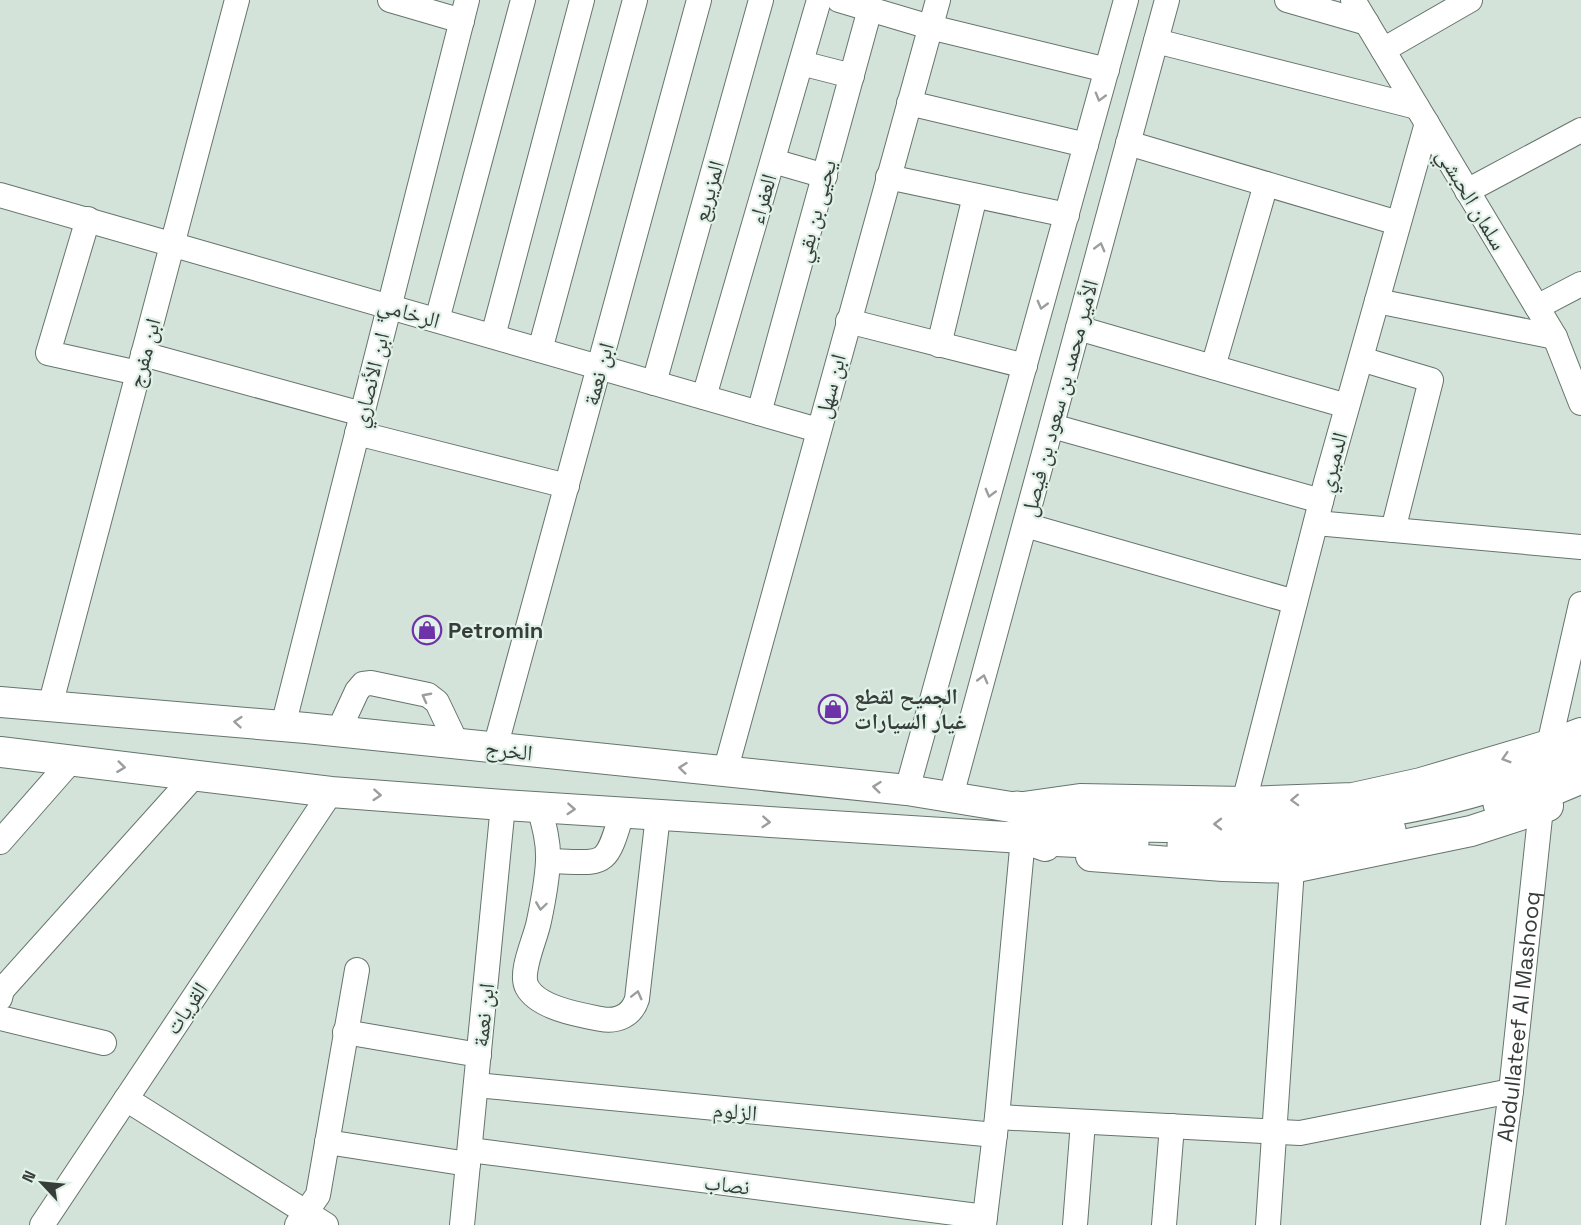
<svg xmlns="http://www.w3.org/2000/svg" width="1581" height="1225" font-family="'Space Grotesk','Noto Naskh Arabic',sans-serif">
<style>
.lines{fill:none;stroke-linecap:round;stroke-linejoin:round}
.minor-casing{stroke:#66756c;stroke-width:26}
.major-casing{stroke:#66756c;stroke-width:32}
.highway-casing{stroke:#66756c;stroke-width:35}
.minor{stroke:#fff;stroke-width:24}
.major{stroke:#fff;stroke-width:30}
.highway{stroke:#fff;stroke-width:33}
.oneway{stroke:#9b9e9c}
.labels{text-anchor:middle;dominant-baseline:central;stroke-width:4.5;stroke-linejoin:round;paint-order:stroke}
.street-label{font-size:22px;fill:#373d3a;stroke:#e0f1e7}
.poi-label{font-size:22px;font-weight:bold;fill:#373d3a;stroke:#e0f1e7;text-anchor:start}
</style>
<rect width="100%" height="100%" fill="#d3e3da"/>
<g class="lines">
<!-- minor casing -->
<g class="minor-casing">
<g id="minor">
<path d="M390,0L462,21"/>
<path d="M839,0L930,27L1107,70"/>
<path d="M1287,0L1367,23"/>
<path d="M1353,0L1555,337L1581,403"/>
<path d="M1156,41L1417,107"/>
<path d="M1383,50L1470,0"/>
<path d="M801,63L852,76"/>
<path d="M909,103L1086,145"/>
<path d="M1128,143L1398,223"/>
<path d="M773,161L825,176"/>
<path d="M888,177L1067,215"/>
<path d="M1467,191L1581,130"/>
<path d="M0,195L818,430"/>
<path d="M88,219L48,353L138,373"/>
<path d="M1377,301L1555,337"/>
<path d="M1537,307L1581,284"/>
<path d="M437,320L523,0"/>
<path d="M848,321L1025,366"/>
<path d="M1078,328L1347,406"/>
<path d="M493,336L582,0"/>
<path d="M939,345L975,196"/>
<path d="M540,350L635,0"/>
<path d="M143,354L362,414"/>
<path d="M1361,359L1431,380L1393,530"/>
<path d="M1213,367L1266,184"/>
<path d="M654,383L761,0"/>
<path d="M704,397L819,0"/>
<path d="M759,413L870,9"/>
<path d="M1052,426L1321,501"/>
<path d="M357,433L567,486"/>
<path d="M1316,523L1581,547"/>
<path d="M1025,525L1295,602"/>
<path d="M50,706L237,0"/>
<path d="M283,726L467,0"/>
<path d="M338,732L357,691L363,684L371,683L428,695L437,702L457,744"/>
<path d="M1549,745L1581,604"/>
<path d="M495,748L699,0"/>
<path d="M725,772L938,0"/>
<path d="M907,790L1126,0"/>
<path d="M951,796L1167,0"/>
<path d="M1244,802L1326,482L1427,123"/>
<path d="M539,807C544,825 549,843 548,861C547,881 543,902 539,921C536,938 519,972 527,987C538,1008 580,1015 601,1019C618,1022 632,1015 637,999L658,815"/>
<path d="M0,842L71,761"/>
<path d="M548,861C605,862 605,871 622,813"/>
<path d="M0,998L2,990L195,775"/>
<path d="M0,1018L104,1043"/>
<path d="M345,1032L479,1055"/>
<path d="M476,1085L995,1135"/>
<path d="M126,1099L326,1225"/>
<path d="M997,1117L1300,1133L1511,1091"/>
<path d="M327,1142L468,1164"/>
<path d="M470,1150L985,1217"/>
<path d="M42,1225L331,792"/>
<path d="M297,1225L318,1195L357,970"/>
<path d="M462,1225L503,805"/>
<path d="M984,1225L997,1117L1023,838"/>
<path d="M1075,1225L1083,1122"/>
<path d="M1164,1225L1172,1126"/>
<path d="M1268,1225L1292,868"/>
<path id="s1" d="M1493,1225L1511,1091L1541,808"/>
</g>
</g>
<!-- major casing -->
<g class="major-casing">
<path id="major" d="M0,702L306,728L907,790L1017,808L1080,799L1244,802L1353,798L1421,783L1549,745L1581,733
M0,752L331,792L503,805L1023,838L1045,846
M1091,856L1223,866L1292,868L1471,831L1548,806"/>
</g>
<!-- highway casing -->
<g class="highway-casing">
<path id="highway" d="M1500,804L1552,789L1581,777
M1017,808C1045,812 1072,815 1099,819C1114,821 1129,824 1144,825C1287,829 1451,814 1581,750
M1023,838L1132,843
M1184,845C1220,847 1256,850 1292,848C1324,845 1357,837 1389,830"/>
</g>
<!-- minor -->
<use href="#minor" class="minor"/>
<!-- major -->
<use href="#major" class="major"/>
<!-- highway -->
<use href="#highway" class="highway"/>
</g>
<!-- one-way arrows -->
<defs><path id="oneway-chevron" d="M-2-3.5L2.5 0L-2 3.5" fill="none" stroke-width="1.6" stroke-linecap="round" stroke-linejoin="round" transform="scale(1.5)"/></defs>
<g class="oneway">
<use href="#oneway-chevron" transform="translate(1100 97) rotate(106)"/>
<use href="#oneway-chevron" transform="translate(1100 247) rotate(-75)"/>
<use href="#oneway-chevron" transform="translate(1042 305) rotate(105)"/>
<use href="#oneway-chevron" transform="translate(990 493) rotate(105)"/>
<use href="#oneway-chevron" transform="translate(983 679) rotate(-75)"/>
<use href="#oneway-chevron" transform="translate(426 697) rotate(-152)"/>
<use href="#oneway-chevron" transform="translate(238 722) rotate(-175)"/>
<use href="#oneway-chevron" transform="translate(1506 758) rotate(163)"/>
<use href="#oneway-chevron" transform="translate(121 767) rotate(7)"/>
<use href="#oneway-chevron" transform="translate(683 768) rotate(-174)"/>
<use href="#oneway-chevron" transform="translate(877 787) rotate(-174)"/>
<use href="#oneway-chevron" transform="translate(377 795) rotate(4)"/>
<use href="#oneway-chevron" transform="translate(1295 800) rotate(178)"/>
<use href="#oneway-chevron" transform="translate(571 809) rotate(4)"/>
<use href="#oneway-chevron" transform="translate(766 822) rotate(4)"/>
<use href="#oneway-chevron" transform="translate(1218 824) rotate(180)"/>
<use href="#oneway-chevron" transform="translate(541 906) rotate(98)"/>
<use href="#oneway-chevron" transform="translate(637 995) rotate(-76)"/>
</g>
<!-- icons -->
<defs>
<g id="shop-ring" transform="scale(1.5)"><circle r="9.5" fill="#e0f1e7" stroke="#6e33a9" stroke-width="1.5"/><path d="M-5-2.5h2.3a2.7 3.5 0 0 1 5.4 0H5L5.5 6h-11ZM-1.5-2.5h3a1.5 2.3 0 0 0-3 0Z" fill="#6e33a9"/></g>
</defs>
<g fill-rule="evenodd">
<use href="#shop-ring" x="427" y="630"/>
<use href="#shop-ring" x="833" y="709"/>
</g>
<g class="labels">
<!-- street labels -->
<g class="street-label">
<text transform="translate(708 191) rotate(-74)">المزيريع</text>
<text transform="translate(762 199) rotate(-74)">العفراء</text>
<text transform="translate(1472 199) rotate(59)">سلمان الحبشي</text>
<text transform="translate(815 211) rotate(-75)">يحيى بن بقي</text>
<text transform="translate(409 312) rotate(16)">الرخامي</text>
<text transform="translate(144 353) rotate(-75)">ابن مفرج</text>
<text transform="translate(598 374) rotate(-75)">ابن نعمة</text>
<text transform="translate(370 380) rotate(-76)">ابن الأنصاري</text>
<text transform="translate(830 386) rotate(-75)">ابن سهل</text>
<text transform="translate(1059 398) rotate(-75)">الأمير محمد بن سعود بن فيصل</text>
<text transform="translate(1332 462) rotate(-75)">الدميري</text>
<text transform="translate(509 750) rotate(6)">الخرج</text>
<text transform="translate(186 1008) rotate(-56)">القريات</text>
<text transform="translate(483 1015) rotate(-84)">ابن نعمة</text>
<text stroke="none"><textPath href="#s1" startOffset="210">Abdullateef Al Mashooq</textPath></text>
<text transform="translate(735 1111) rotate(5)">الزلوم</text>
<text transform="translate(727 1184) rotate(7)">نصاب</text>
</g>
<!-- poi labels -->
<g class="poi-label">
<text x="448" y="630">Petromin</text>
<text x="854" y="696">الجميح لقطع<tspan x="854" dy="25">غيار السيارات</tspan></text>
</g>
</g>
<!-- north arrow -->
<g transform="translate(42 1183) rotate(296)" stroke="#e0f1e7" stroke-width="4.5" paint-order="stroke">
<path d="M0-4.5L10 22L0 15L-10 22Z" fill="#373d3a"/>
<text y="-9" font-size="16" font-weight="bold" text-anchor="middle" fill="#373d3a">N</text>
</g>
</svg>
